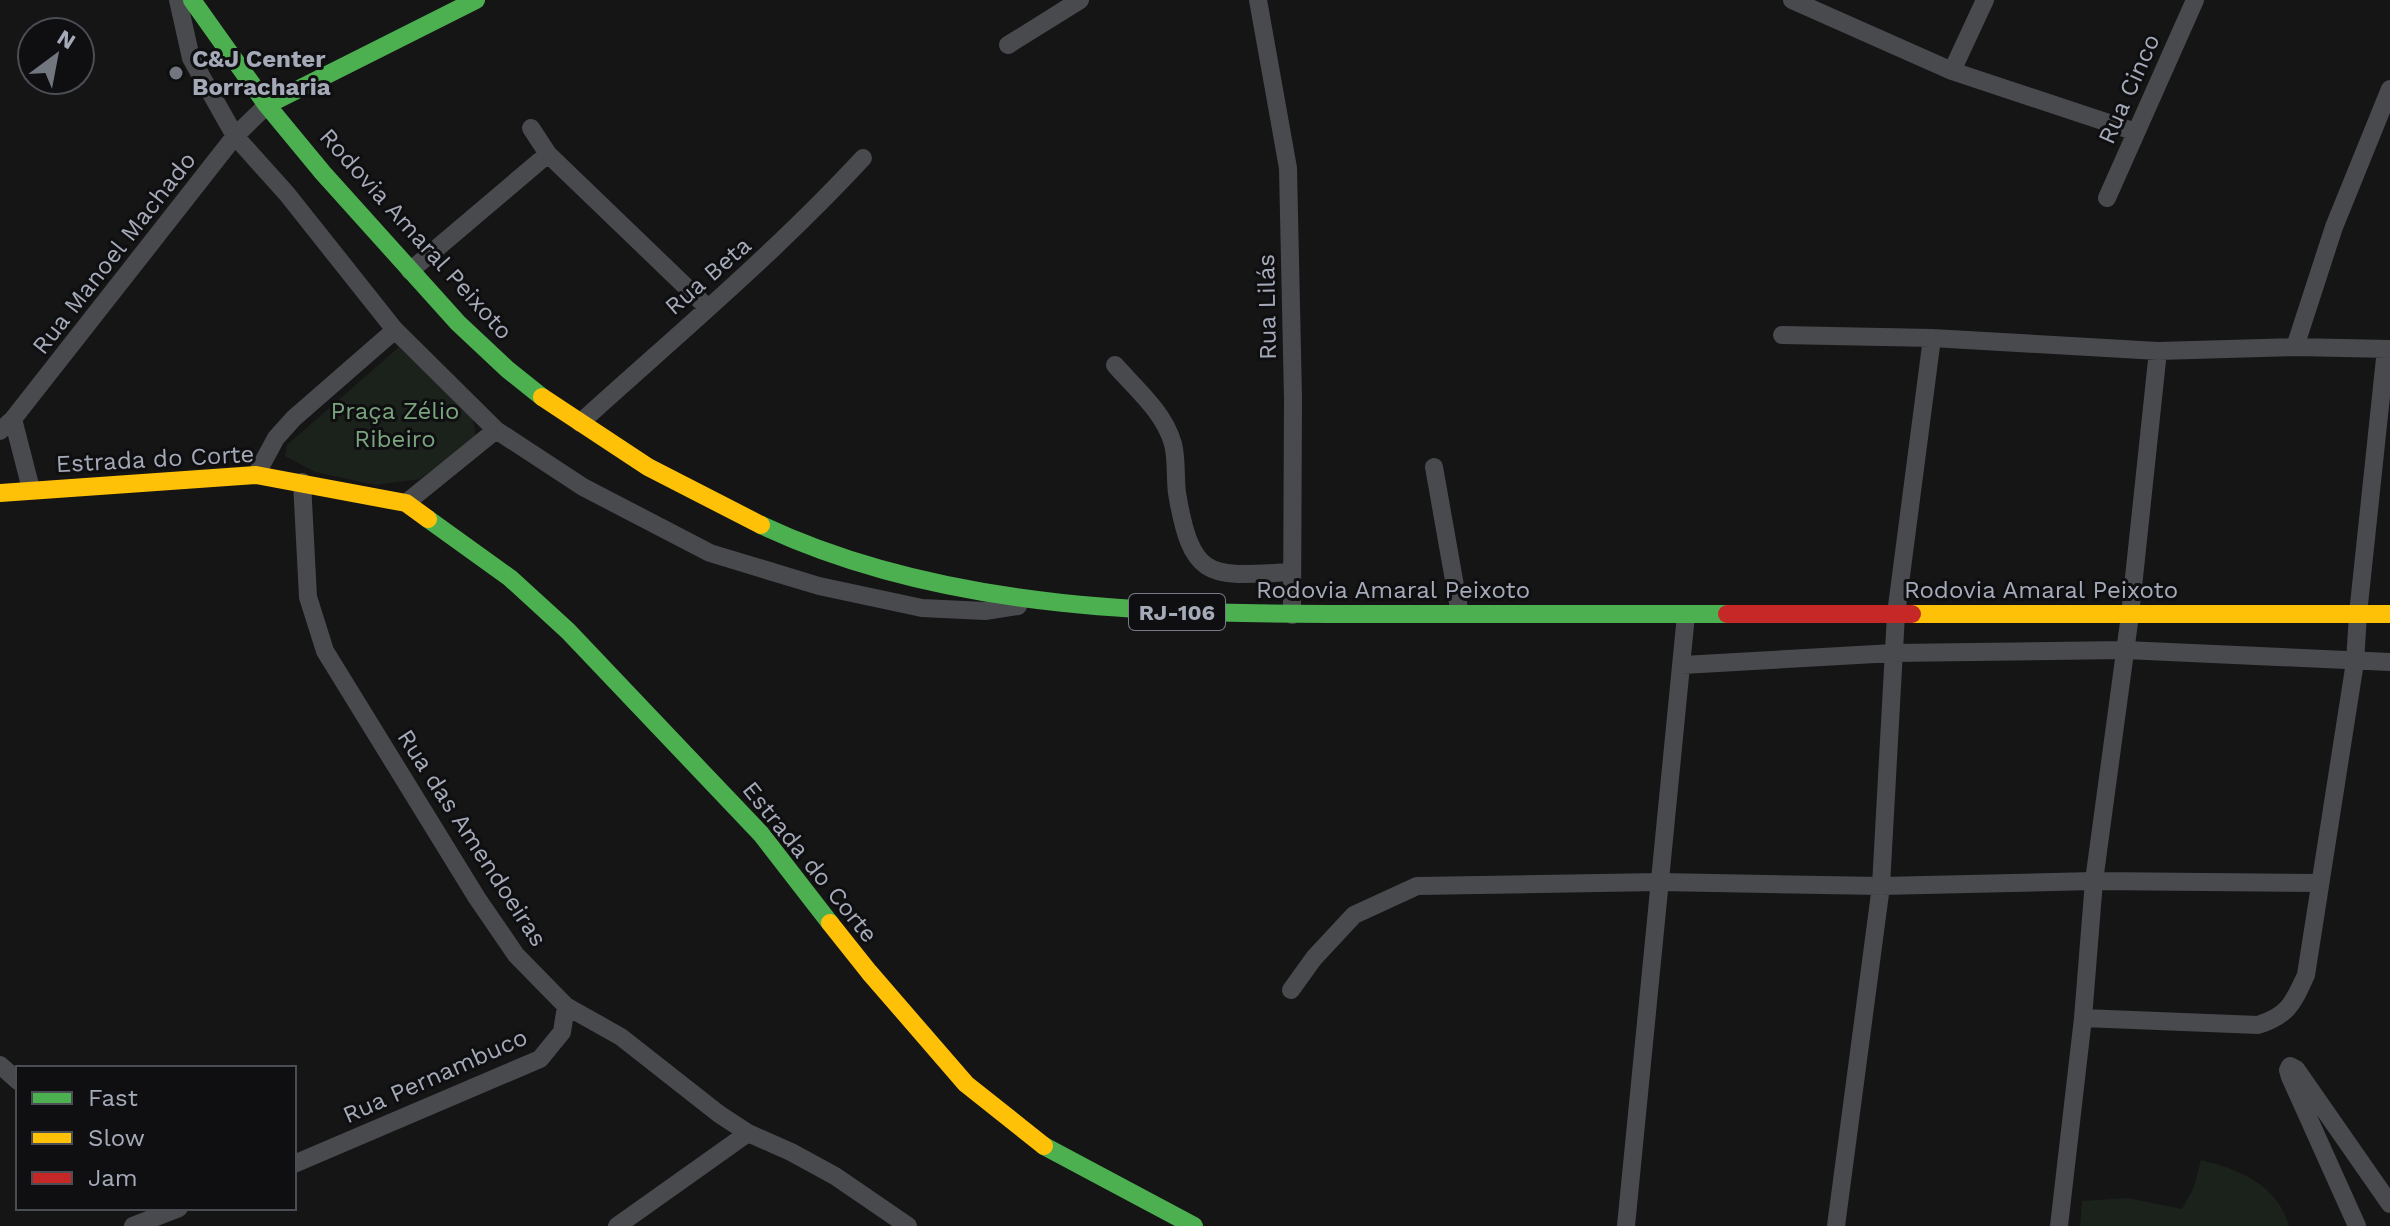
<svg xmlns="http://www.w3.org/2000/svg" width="2390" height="1226" font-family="'Work Sans',sans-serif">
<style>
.green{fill:#1b221c}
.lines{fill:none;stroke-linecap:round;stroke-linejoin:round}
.street{stroke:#494a4e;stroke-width:18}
.fast{stroke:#4caf50;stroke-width:18}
.slow{stroke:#ffc107;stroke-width:18}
.jam{stroke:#c62828;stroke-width:18}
.poi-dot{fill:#72767f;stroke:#0f0f11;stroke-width:3}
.labels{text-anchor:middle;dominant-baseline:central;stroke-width:6;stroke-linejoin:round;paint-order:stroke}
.shield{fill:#0f0f11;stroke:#777c86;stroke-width:2}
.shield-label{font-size:22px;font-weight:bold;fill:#a4aab8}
.poi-label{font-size:24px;font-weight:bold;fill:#a4aab8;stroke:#0f0f11;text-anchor:start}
.street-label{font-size:24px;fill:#a4aab8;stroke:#0f0f11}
.park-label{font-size:24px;fill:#79a47d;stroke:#0f0f11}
</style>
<rect width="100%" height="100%" fill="#151515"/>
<!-- green -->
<path class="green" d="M399,347L473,419L476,437L420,479L375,485L315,472L285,456L287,445Z
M2201,1160C2240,1170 2277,1184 2289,1226H2080L2082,1201L2127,1198L2182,1209L2194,1187Z"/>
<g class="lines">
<!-- street -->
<path class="street" d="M178,0L191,58L235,136L287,194L395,330L496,430L583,487L710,553L819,586L922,608L985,611L1018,606
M1258,0L1288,168L1293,398L1292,615
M1792,0L1952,71L1985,0
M1008,45L1080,0
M1952,71L2136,132
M531,128L548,154L708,308
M2107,198L2195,0
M410,271L548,154
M1782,335L1932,338L2158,351L2295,347L2390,349
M2295,347L2334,227L2390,89
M1115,365C1136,389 1164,412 1173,444C1177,460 1175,477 1177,493C1192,583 1211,576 1292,572
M13,419L31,489
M580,423C676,336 775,253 863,158
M0,431L13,419L235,136L267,105
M1434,467L1460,614
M256,475L276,438L294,418L395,330
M302,482L308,597L325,651L477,898L516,955L566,1006L621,1037L719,1114L748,1133L791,1152L835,1176L908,1226
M406,503L496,430
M1683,665L1893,653L2125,650L2390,662
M1291,990L1314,958L1354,915L1417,886L1659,882L1881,886L2094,881L2319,883
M2083,1018L2258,1025C2289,1015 2293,1003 2306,975L2355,662L2358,614L2386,349
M0,1065L18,1081
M294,1164L540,1059L562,1032L566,1006
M133,1226L179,1208
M617,1226L748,1133
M1626,1226L1686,615
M1836,1226L1881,886L1896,614L1932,338
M2059,1226L2083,1018L2094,881L2130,615L2158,351
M2357,1226L2290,1077L2288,1070L2290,1066L2296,1069L2390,1204"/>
<!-- fast -->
<path class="fast" d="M192,0L266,104L323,173L458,323L507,369L542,397
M267,105L476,0
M428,519L510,578L568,631L761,834L830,923
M761,525C950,614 1170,614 1375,614C1492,614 1609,614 1727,614
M1044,1146L1194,1226"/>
<!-- slow -->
<path class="slow" d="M542,397L648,467L761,525
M0,493L256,475L406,503L428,519
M1912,614H2390
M830,923L869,972L966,1084L1044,1146"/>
<!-- jam -->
<path class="jam" d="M1727,614H1912"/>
</g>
<!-- markers -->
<circle class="poi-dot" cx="176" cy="73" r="8"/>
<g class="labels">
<!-- shield labels -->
<rect class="shield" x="1129" y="594" width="96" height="36" rx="6"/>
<g class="shield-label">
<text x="1177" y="612">RJ-106</text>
</g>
<!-- poi labels -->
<g class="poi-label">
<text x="192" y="59">C&amp;J Center<tspan x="192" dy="28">Borracharia</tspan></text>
</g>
<!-- street labels -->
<g class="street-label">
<text transform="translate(2129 89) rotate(-66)">Rua Cinco</text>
<text transform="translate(416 234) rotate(48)">Rodovia Amaral Peixoto</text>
<text transform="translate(114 253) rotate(-52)">Rua Manoel Machado</text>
<text transform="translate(708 276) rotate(-41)">Rua Beta</text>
<text transform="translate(1267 307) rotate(-91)">Rua Lilás</text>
<text transform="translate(155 459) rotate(-3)">Estrada do Corte</text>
<text x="1393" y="590">Rodovia Amaral Peixoto</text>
<text x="2041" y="590">Rodovia Amaral Peixoto</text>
<text transform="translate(472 838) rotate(57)">Rua das Amendoeiras</text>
<text transform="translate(810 862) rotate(51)">Estrada do Corte</text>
<text transform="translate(435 1076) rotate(-24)">Rua Pernambuco</text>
</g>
<!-- park labels -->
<g class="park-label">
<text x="395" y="411">Praça Zélio<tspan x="395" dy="28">Ribeiro</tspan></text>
</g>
</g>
<!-- legend -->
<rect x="16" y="1066" width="280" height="144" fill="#0f0f11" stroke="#4b4d54" stroke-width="2"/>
<rect x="32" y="1092" width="40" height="12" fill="#4caf50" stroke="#4b4d54" stroke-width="2"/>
<text x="88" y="1106" font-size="24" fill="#a4aab8">Fast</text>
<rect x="32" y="1132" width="40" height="12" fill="#ffc107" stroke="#4b4d54" stroke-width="2"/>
<text x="88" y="1146" font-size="24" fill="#a4aab8">Slow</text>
<rect x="32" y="1172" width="40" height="12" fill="#c62828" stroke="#4b4d54" stroke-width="2"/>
<text x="88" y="1186" font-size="24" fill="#a4aab8">Jam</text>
<!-- north arrow -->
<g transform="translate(56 56) rotate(32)"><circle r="38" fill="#0f0f11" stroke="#4b4d54" stroke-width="2"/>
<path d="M0-6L14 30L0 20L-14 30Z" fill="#72767f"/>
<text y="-12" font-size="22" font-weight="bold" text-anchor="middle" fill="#a4aab8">N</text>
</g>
</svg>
